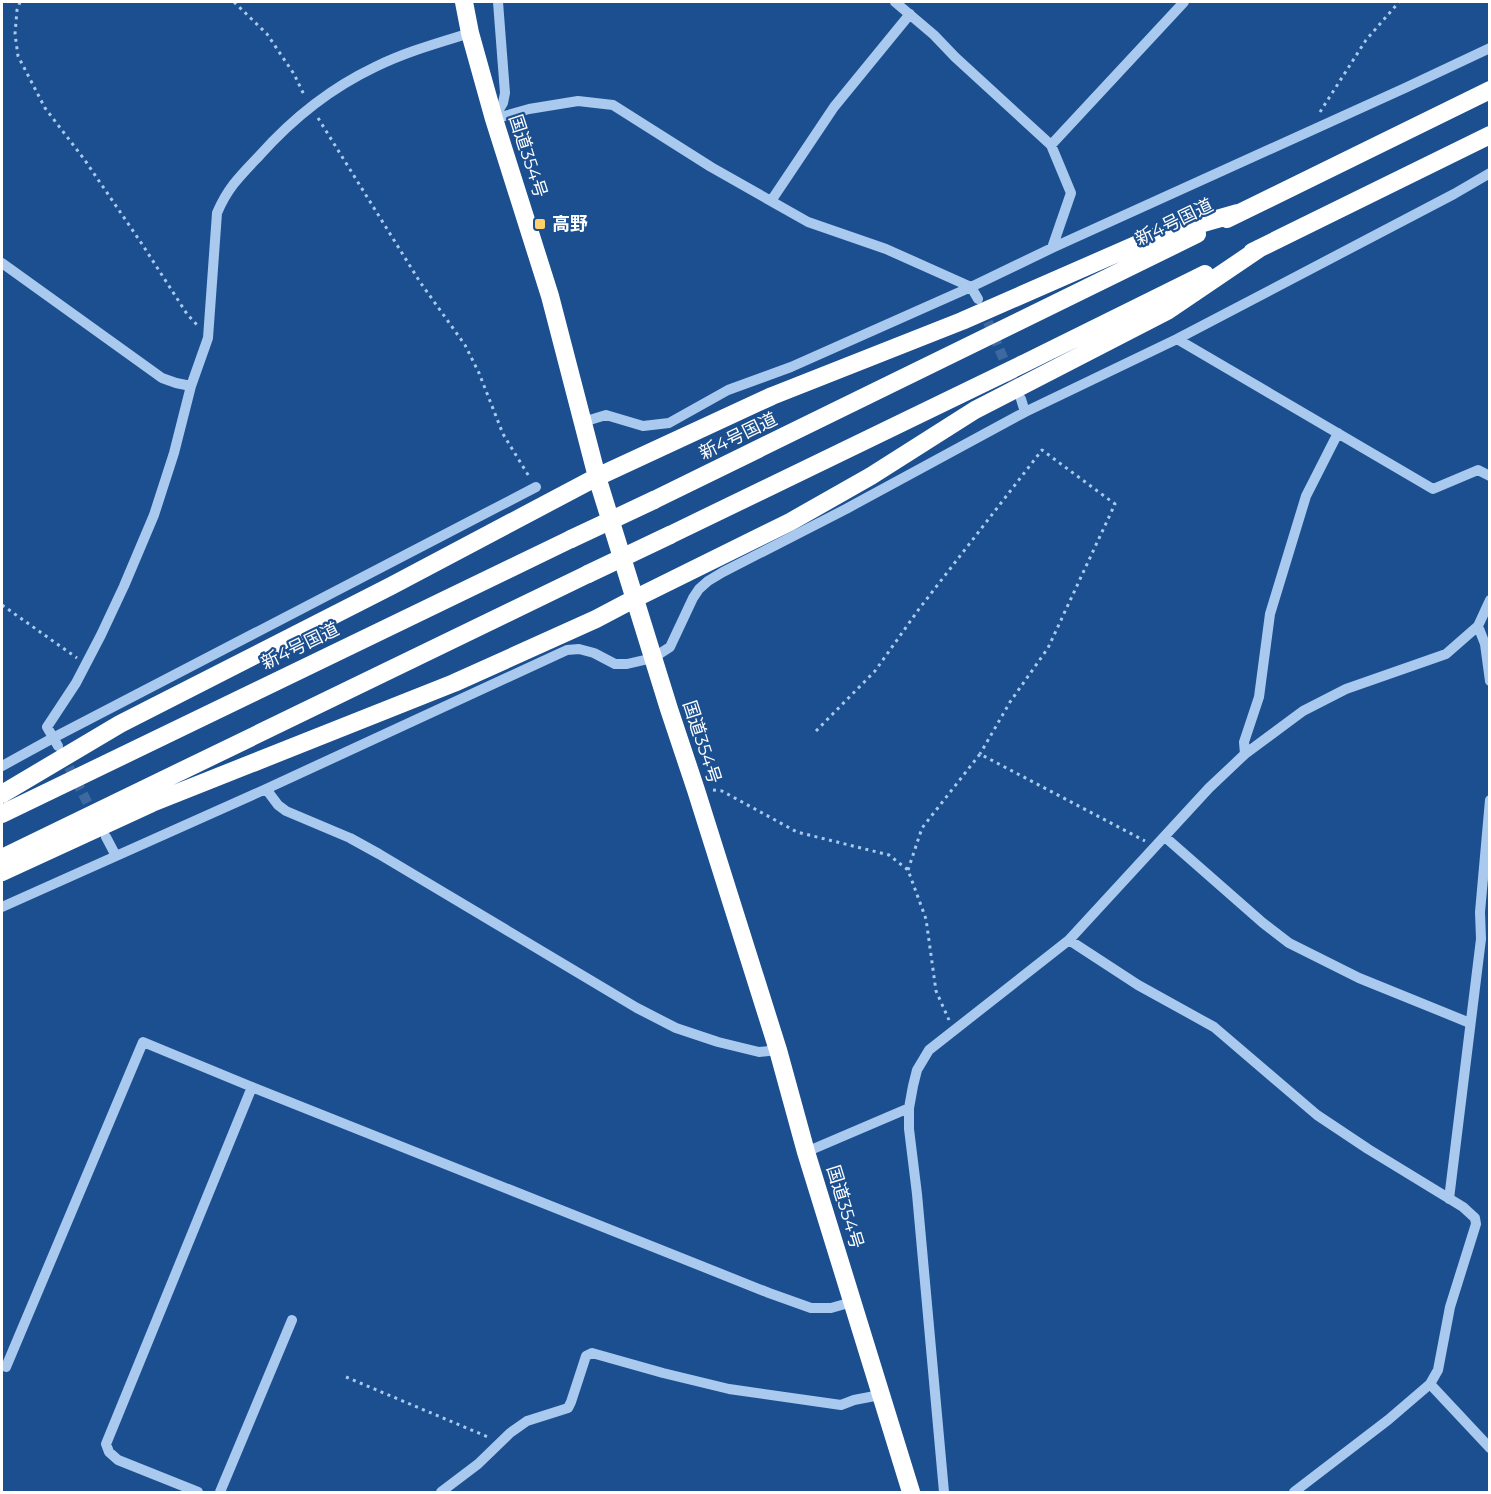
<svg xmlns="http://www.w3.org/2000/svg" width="1491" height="1494" font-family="Montserrat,'Noto Sans JP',sans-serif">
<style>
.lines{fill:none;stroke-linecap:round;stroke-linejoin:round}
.minor-tunnel{stroke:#3d69a0;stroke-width:10;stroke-dasharray:10 5;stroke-linecap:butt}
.path{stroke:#a9c9ee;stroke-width:3;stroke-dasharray:3 4.5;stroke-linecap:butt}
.minor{stroke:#a9c9ee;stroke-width:10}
.highway{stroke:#fff;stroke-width:18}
.highway-bridge{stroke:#fff;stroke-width:18}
.poi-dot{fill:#ffd166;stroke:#1b4f8f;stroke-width:2}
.labels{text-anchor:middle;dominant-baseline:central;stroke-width:4.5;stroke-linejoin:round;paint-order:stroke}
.street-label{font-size:18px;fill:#fff;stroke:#1b4f8f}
.poi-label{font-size:18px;font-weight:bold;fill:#fff;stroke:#1b4f8f;text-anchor:start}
</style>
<rect width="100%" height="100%" fill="#1b4f8f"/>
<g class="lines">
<!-- minor-tunnel -->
<path class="minor-tunnel" d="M982,308L1018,393
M62,754L95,817"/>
<!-- path -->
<path class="path" d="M20,2L17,10L15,34L18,56L45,108L84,159L142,244L187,314L197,325
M234,2L267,34L294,74L305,97
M1320,112L1366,40L1399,2
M318,118L420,282L465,345L479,373L503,434L530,478
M2,605L77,658
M816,731L875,671L919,609L1042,450L1115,504L1048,648L1010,702L980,754
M713,790L722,791L797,832L889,855L908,870L926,919L936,991L949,1020
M908,870L922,828L980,754L1145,841
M346,1377L488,1437"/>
<!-- minor -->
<path class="minor" d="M895,2L934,35L955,57L1051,145L1071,193L1052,248
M494,118L503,103L505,93L498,2
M494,119L529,109L578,101L613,105L711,167L808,222L886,249L971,287L978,299
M1051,145L1184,2
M771,201L834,107L910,14
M2,263L162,378L176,383L191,386
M1177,339L1433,489L1478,470L1490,476
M1021,399L1025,412
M583,422L606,415L643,426L669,423L728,390L791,367L971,287L1052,248L1405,88L1490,48
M1478,626L1485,644L1490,681
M58,746L47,727L76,683L101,635L124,586L154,515L174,453L191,386L208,338L217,213C228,187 241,175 260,155C293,118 331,88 375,67C405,52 438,43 470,33
M1245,754L1244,742L1259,697L1270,614L1306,496L1338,433
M2,766L53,738L536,487
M266,789L278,805L286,811L350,838L379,854L637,1008L676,1028L718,1042L759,1052L778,1050
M106,837L116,856
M1165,837L1263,923L1289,943L1359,978L1470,1023
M2,907L266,789L567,650L579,649L594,653L615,664H627L653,658L670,647L693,598L699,589L708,581L723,572L846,509L1025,412L1177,339L1454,194L1490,173
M1069,940L1138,985L1214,1027L1317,1115L1368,1149L1463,1207L1475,1218L1476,1224L1450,1307L1438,1370L1430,1384L1388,1420L1294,1492
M806,1152L909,1108
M1449,1199L1481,939L1480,912L1490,800
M6,1367L143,1042L252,1087L769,1293L811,1308H831L852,1302
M1430,1384L1490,1448
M198,1492L118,1460L109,1452L106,1444L252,1087
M220,1492L292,1320
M441,1492L478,1464L510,1433L527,1421L568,1408L571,1402L586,1356L592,1353L663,1373L729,1389L841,1405L854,1400L880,1395
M944,1492L917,1194L909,1129V1108L913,1086L917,1070L929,1050L1069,940L1209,788L1245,754L1303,711L1346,689L1446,654L1478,626L1490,600"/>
<!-- highway -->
<path class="highway" d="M464,2L470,33L494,119L550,296L597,477L669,709L696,790L778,1050L806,1152L911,1492
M1227,219L1490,90
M1252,252L1490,135
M654,500L1197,234
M670,535L1025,363L1205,274
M2,794L120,724L391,586L597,477L772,396L962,321L1154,237L1238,213
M2,814L571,539
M2,858L588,574
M2,872L152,803L454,683L596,619L634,599L790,522L871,476L975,410L1167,311L1260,248"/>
<!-- highway-bridge -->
<path class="highway-bridge" d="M571,539L654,500
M588,574L670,535"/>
</g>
<!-- markers -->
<rect class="poi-dot" x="534" y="218" width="12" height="12" rx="3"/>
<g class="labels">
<!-- street labels -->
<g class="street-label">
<text transform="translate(528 156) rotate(72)">国道354号</text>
<text transform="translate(1174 222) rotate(-26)">新4号国道</text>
<text transform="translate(738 436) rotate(-26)">新4号国道</text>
<text transform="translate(300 646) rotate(-26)">新4号国道</text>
<text transform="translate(702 742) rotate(72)">国道354号</text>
<text transform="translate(845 1207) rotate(73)">国道354号</text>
</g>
<!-- poi labels -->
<g class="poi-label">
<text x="552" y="224">高野</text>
</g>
</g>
<!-- border -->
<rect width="1491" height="1494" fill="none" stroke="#ffffff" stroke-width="6"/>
</svg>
